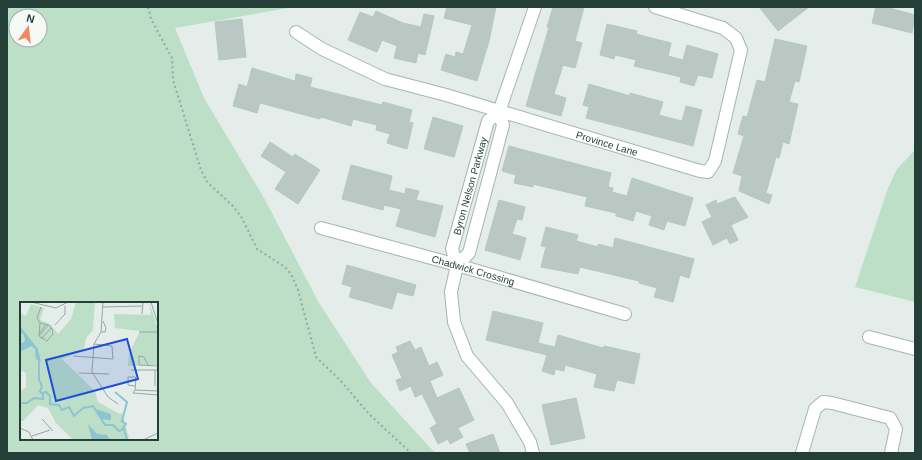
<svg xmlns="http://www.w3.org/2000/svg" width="922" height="460" font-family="Arial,sans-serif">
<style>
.green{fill:#bddec7;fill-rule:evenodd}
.building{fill:#b9c8c3;stroke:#b6c7c1}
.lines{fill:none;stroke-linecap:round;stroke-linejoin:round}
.minor-casing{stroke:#a6b5b0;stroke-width:14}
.path{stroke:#85b0a4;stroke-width:2;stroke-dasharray:2 3;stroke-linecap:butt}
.minor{stroke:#fff;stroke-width:12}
.labels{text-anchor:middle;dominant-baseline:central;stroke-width:4;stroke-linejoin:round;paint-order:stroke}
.street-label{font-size:10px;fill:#233f38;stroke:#f5faf7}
.inset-river{fill:none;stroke:#8dc4d1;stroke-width:2}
.inset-road{fill:none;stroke:#97a7a2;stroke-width:1}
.view{fill:#1d4ed8;fill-opacity:0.15;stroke:#1d4ed8;stroke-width:2}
.inset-edge{fill:none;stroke:#233f38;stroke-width:2}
</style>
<rect width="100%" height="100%" fill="#e4ede9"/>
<!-- green -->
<path class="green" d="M7,7H294L175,28L204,98L264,198L319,303L371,383L435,453H7ZM16,16H40V40H16ZM21,303H157V439H21Z
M915,150V302L855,287L888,188L897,169Z"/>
<!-- building -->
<path class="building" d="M447,7H496L489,41L477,81L441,70L446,54L455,57L456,52L463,54L472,25L444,18Z
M553,7H584L575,41L582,43L575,68L563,65L554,94L566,98L561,116L526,106L549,27H547Z
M759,7H809L778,31Z
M876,7H886L915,15L912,33L872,23Z
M376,11L403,23L421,27L424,14L434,16L425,55L418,53L416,63L394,58L397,46L382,40L377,52L348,40L360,12L373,17Z
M242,19L246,57L219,60L215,22Z
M607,24L637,31L636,34L671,43L668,56L683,60L687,45L718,54L712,78L698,75L694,86L680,82L681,77L634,66L636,60L615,55L614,59L600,55Z
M775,39L807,46L799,82L795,81L789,102L798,104L789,144L783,142L779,158L776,157L766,193L772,195L769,204L739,191L742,176L733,173L744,136L738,134L743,116L747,117L757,80L765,82Z
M252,68L295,81L296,74L312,78L310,87L382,105L383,102L412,110L409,122L413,123L407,149L387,143L390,134L376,130L377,125L353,119L351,126L321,117L320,119L260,103L257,113L233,106L239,84L247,87Z
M589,84L630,96V93L663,102L659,115L682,121L686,106L702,110L693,146L586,118L589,107L583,105Z
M433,117L463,126L454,157L424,149Z
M270,142L293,157L295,154L320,170L298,204L275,189L286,172L261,156Z
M509,146L611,173L608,187L613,188L612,192L627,196L632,178L693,198L685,226L667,221L664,230L649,225L652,216L636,211L633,221L616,216V213L585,206L587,197L533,184V187L514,183L516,175L502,171Z
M351,165L392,176L389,190L405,194L406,188L419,191L416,200L443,206L435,237L396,226L401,209L384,205L383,210L342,199Z
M735,197L748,217L731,225L738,240L730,244L727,238L713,245L702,222L712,217L706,205L716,200L717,204Z
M499,200L525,207L522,220L517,219L512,234L526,238L520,260L485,250Z
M546,227L578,235L576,241L598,247V244L613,248L615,238L694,259L689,278L680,275L673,302L654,297L657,288L639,283V281L580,267L578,274L541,267L546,247L541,246Z
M347,265L416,285L413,296L397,292L392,309L349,297L352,287L342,284Z
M493,311L543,323L538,343L555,347L558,335L603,348L604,346L640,354L634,384L617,380L614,391L594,387L597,374L565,365L564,371L555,369L554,375L542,371L547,355L486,340Z
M410,341L415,350L421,347L429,366L437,362L443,375L430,381L437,398L459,388L474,420L458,428L463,437L450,444L448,439L438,444L430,428L437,424L422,394L415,397L411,386L400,391L396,380L402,378L392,355L398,352L396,347Z
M576,398L585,438L551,445L542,405Z
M493,434L500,453H470L466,444Z"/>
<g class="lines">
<!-- minor casing -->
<g class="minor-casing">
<g id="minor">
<path id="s1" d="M296,32L322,49L385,79L446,95L700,171L708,172L715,161L741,50L736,38L723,28L655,7"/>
<path id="s2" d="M321,228L457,265L625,314"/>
<path d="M457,265L469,253L503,125L499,112"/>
<path d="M869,337L915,349"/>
<path id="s3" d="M533,453L530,442L507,403L467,356L454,322L451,292L457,265L452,249L488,121L499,112L535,7"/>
<path d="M802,453L815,409L823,402L832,403L890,418L896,429L891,453"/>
</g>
</g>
<!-- path -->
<path class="path" d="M148,7L151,19L172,58L173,80L201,170L208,183L232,205L242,218L257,249L285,267L291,274L298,290L316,357L340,380L369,414L411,453"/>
<!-- minor -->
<use href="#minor" class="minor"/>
</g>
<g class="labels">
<!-- street labels -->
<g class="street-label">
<text stroke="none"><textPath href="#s1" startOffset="332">Province Lane</textPath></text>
<text stroke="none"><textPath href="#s3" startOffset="295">Byron Nelson Parkway</textPath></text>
<text stroke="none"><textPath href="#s2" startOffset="158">Chadwick Crossing</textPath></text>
</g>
</g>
<!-- overview -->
<g transform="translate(20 302)">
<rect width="138" height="138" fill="#e4ede9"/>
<path d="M56,0H75L73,28L66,36L64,47L42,57L75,89L78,100L100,112L102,111L109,136L106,138H53L36,121L28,106L18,103L3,119H0V90L6,85V71L0,68V11L6,14L11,2L24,6L20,18L31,23L38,32L51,17ZM129,0L138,27V63L108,64L109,52L120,29L95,26L94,12L131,13Z" fill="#bddec7"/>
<path d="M0,24L18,47L21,60L16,57L15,47L11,44L0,50V40L4,41L5,37L3,31L0,32ZM76,107L91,112V118L81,117ZM68,122L77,132L87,133L90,138H72Z" fill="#8dc4d1"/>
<path class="inset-river" d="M19,59V78L22,84L20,89L23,93M95,90L107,100L102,119L106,122L102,127M0,101H7L14,96L23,97V91L26,90L30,94V102L39,103L42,108L49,105L54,114L63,106L73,104L85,123H93L99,129L104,127L107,138"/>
<path class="inset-road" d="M11,0L36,6L48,0M83,0L81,30L74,42L72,70L88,95L98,102M131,0L138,22M83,5L123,4M122,12L123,0M20,21L29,23L32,27L33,32L27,39L19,34ZM20,21L17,16L21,5M35,23L45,12V4M81,30H85L86,26L83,19M119,30H138M19,32L26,22M19,34L28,23M21,37L31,26M53,54L93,57L92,44L74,42M128,63L124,55L119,54V63L138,64M111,68H138M59,71L89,72M135,84V68M115,88L116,76L115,75H108V83L115,84M138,89L115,88L113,91L138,93M22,117L33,129M0,126L9,130L13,138M12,134L30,128M123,138L138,131"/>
<path class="view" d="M107,37L118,77L36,99L26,58Z"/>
<rect width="138" height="138" class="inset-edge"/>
</g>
<!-- border -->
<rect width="922" height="460" fill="none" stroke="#233f38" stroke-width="16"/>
<!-- north arrow -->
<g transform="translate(28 28) rotate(15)"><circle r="19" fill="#f5faf7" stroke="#a1afab"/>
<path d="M0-3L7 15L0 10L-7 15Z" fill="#f0885f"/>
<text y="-6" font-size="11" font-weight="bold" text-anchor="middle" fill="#233f38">N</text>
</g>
</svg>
